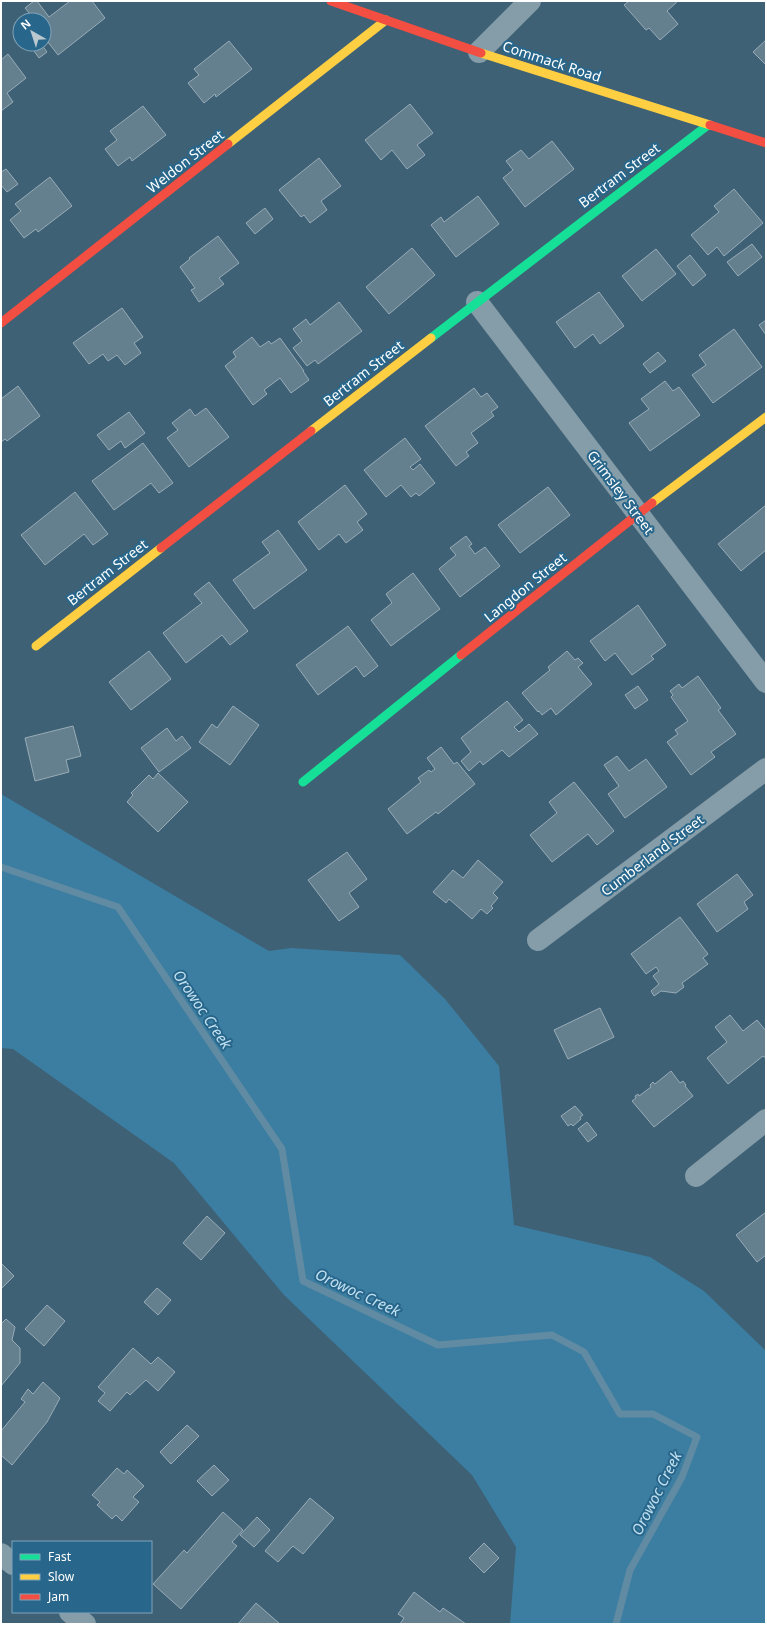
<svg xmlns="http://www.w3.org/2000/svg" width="767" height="1625" font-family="'Noto Sans',sans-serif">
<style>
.green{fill:#3c7ea1}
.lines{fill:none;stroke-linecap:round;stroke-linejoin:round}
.stream{stroke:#618ba2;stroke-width:7}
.building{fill:#647f8d;stroke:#99acb8}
.street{stroke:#859ca9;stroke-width:22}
.fast{stroke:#16e098;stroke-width:9}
.slow{stroke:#ffcf43;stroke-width:9}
.jam{stroke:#f24e42;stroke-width:9}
.labels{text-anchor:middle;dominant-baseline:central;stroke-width:4;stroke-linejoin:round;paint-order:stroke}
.street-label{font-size:14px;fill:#fff;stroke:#28678b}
.water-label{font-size:15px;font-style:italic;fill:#c2e1f1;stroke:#28678b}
</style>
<rect width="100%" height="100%" fill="#3e6175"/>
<!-- green -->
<path class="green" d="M1,794L269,951L291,948L400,955L445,999L499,1066L514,1225L650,1257L704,1291L766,1351V1624H510L516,1547L472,1475L284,1295L174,1163L13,1049L1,1048Z"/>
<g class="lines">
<!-- stream -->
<path class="stream" d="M1,867L118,907L282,1149L303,1281L438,1345L552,1335L584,1352L620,1414H653L697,1437L682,1477L630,1570L616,1624"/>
</g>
<!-- building -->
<path class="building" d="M34,1H37L49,17L70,1H92L105,18L58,55L44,37V20H35L25,8Z
M629,1H678L667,11L678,24L660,40L649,28L646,30L624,5Z
M766,40V65L753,52Z
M229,41L252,69L216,97L215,94L204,103L188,83L199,75L194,69Z
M29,44H41L47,52L39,58Z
M8,54L26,78L7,93L13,102L1,111V60Z
M410,104L433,133L417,145L425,155L407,169L392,150L381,160L365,140Z
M143,106L166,135L132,161L130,157L118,166L105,149L117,140L110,131Z
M552,141L574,169L525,207L503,178L513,170L506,161L521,150L529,159Z
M319,158L341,186L321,201L327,210L310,223L304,215L301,217L279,190Z
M6,169L18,184L7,192L1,185V172Z
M50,177L72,206L38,232L36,229L24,238L10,220L21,211L15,204Z
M734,189L763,223L724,256L717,247L708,255L691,235L719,212L714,206Z
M478,196L499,224L456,257L431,225L441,217L444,222Z
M265,208L273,219L255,234L246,223Z
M218,236L239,263L219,278L224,284L199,302L191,290L195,288L180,267L190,259L189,258Z
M752,244L762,257L738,276L727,262Z
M412,248L435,275L389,314L366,287Z
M656,249L676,274L642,301L622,276Z
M690,255L706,275L693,286L677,266Z
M599,292L624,326L600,344L593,334L575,348L556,322Z
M339,302L362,331L318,364L315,360L307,366L293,348L302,341L293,329L306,319L310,325Z
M122,308L143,337L134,343L141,353L125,365L117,355L108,361L103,354L89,364L73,343Z
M766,320V335L759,325Z
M734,329L762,367L713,403L692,375L706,365L699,355Z
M252,337L260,347L269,341L271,344L280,338L304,371H303L309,380L291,393L280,378L264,390L267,394L253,405L225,366L236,357L233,352Z
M658,352L666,361L650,373L643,364Z
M665,381L673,391L679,387L700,415L650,451L629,423L649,409L641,399Z
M18,386L40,416L7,441L5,439L1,442V399Z
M474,388L481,397L487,393L498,407L491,412L494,416L471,433L478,443L466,452L469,456L456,466L425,426Z
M206,408L229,437L189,467L167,438L178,430L172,423L190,409L195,416Z
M129,412L145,433L125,448L121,441L109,450L97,435Z
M405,438L421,459L410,467L413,470L420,464L435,483L419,496L416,493L411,497L401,485L386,497L364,470Z
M143,443L173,483L159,493L151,483L114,510L92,481Z
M345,485L367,514L357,522L363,530L346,543L339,534L319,550L298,522Z
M548,487L570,515L520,553L498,525Z
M75,492L108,534L93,545L84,534L45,565L21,535Z
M766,505V550L741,571L718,544Z
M278,530L307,570L254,609L233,580L270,553L262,542Z
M466,536L472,544L469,546L475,554L485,547L500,566L460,597L439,569L456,555L450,548Z
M413,573L440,609L391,646L371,620L392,603L386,594Z
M209,582L248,631L230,645L222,635L186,663L163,633L202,603L194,594Z
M638,605L666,645L651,656L654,659L632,675L615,653L605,661L590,641Z
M348,626L378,666L364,677L356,666L318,695L296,665Z
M149,651L171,679L131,710L109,682Z
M567,651L575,660L578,658L583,663L578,667L592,684L556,715L551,708L542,715L539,711L538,712L522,693L550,670L548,667Z
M698,676L721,708L718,710L736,734L711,752L715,757L691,775L667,742L678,734L675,730L688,721L671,697L673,695L670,691L679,684L682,688Z
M638,686L648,700L635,709L625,695Z
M507,701L523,720L514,727L519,732L529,724L538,734L509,757L502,750L483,765L480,761L469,771L461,761L471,752L461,738Z
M233,706L259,725L230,765L199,742L212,724L217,728Z
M73,726L81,756L66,760L69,772L35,781L25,738Z
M167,728L176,741L182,736L191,748L159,772L141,748Z
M441,747L454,764L457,762L475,784L438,814L436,812L407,834L388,809L421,782L418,778L429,770L431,772L435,769L427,758Z
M617,756L629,771L646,759L667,787L625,818L608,794L619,786L604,765Z
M158,773L188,802L158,832L127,802L133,795L131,793L149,775L153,779Z
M574,782L614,831L597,845L588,834L552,862L530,835L557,813L549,802Z
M347,852L367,879L349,893L359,907L339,921L308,880Z
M478,860L503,882L493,893L498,898L491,906L493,908L487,914L481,909L472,919L449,899L446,903L433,892L453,870L463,878Z
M737,874L753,895L744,902L748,909L717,932L697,904Z
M680,917L708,954L703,958L708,964L682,983L684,987L676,993L661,991L654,996L651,991L659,984L653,976L659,971L656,967L646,974L631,954Z
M600,1008L614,1037L568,1059L554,1030Z
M730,1015L743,1031L757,1020L766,1031V1058L763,1056L728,1084L707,1058L727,1042L715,1027Z
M671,1071L680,1083L683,1081L686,1085L685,1086L693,1096L654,1127L632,1101L636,1098L635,1096L638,1094L639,1096L651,1087L650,1085L653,1082L655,1084Z
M575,1106L583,1115L580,1117L581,1119L573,1126L571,1124L568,1126L561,1116Z
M587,1122L597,1135L588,1142L578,1129Z
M766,1212V1255L757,1262L736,1235Z
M207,1216L225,1233L201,1260L183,1243Z
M1,1263L14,1276L1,1289Z
M157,1288L171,1300L158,1315L144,1302Z
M47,1305L65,1321L44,1346L25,1329Z
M6,1319L15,1327L12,1340L20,1348V1363L1,1386V1324Z
M133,1348L151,1364L158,1357L175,1372L158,1391L146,1380L130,1395L127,1392L110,1411L98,1401L105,1393L98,1387Z
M43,1382L60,1398L47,1422L12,1465L1,1455V1431L25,1402L21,1399L28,1389L33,1394Z
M187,1425L199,1436L171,1464L160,1452Z
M214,1465L229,1480L212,1496L197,1481Z
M117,1468L124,1474L127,1470L144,1486L133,1497L139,1502L122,1521L116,1515L112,1519L97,1505L100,1502L92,1495Z
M310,1498L334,1518L303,1554L293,1546L278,1562L265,1551Z
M223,1512L243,1530L232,1542L237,1546L181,1609L153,1584L184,1550L187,1553Z
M257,1517L270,1530L254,1547L240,1535Z
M484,1543L499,1558L484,1573L469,1558Z
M414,1592L440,1612L443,1608L466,1624H400L404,1618L398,1614Z
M256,1603L280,1624H238Z"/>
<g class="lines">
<!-- street -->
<path class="street" d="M479,52L530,1
M477,302L766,682
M538,940L766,769
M696,1176L766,1120
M1,1554L13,1564
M70,1612L85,1624"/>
<!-- fast -->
<path class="fast" d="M431,338L708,125
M303,782L461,655"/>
<!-- slow -->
<path class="slow" d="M481,53L710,125
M228,144L386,20
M311,431L431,338
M652,503L766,417
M36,646L161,548"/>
<!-- jam -->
<path class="jam" d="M331,1L481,53
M710,125L766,143
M1,323L228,144
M161,548L311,431
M461,655L652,503"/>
</g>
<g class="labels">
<!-- street labels -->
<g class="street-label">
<text transform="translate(552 61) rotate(18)">Commack Road</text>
<text transform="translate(185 161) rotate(-38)">Weldon Street</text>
<text transform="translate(619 175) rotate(-37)">Bertram Street</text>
<text transform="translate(363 373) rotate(-38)">Bertram Street</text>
<text transform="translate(621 492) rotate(53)">Grimsley Street</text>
<text transform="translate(107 572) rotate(-38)">Bertram Street</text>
<text transform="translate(525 587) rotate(-39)">Langdon Street</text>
<text transform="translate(652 855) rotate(-37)">Cumberland Street</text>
</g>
<!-- water labels -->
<g class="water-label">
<text transform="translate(203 1009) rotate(56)">Orowoc Creek</text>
<text transform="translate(358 1292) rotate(25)">Orowoc Creek</text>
<text transform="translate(656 1493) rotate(-63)">Orowoc Creek</text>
</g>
</g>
<!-- border -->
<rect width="767" height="1625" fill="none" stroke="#ffffff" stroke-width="4"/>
<!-- legend -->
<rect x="12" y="1541" width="140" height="72" fill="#28678b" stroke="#7ea4b9"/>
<rect x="20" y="1554" width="20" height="6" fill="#16e098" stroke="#7ea4b9"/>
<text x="48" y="1561" font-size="12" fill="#ffffff">Fast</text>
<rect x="20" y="1574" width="20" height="6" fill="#ffcf43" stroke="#7ea4b9"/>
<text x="48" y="1581" font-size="12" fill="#ffffff">Slow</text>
<rect x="20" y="1594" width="20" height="6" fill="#f24e42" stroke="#7ea4b9"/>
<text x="48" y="1601" font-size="12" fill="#ffffff">Jam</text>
<!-- north arrow -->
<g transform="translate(32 32) rotate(321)"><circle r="19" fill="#28678b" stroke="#7ea4b9"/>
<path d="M0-3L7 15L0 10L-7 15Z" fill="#bbc8cf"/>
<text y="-6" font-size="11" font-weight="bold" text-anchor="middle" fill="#ffffff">N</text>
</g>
</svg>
